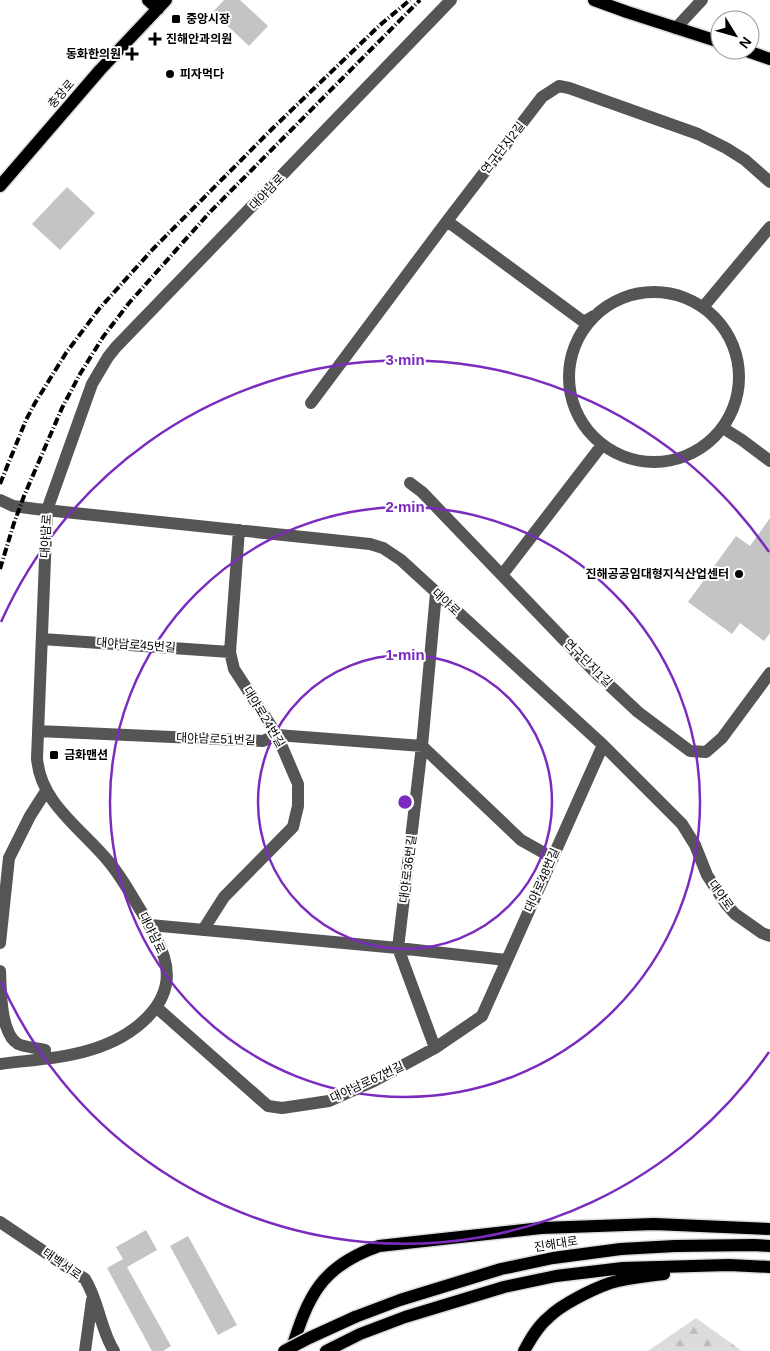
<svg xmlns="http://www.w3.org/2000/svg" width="770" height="1351" font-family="Arial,'Noto Sans KR',sans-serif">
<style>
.forest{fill:url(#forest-firs)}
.building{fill:#c4c4c4}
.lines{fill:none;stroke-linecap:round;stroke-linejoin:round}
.major-casing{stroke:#dbdbdb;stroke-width:15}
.minor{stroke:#555;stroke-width:12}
.major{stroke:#000;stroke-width:12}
.rail{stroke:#000;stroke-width:4;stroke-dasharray:8 2.5 1 2.5;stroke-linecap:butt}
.major-bridge-casing{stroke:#dbdbdb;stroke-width:15;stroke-linecap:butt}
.major-bridge{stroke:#000;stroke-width:12}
.ring{fill:none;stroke:#7b2cbf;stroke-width:2.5}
.poi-dot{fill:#000;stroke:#fff;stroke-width:2}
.labels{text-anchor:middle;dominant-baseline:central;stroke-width:4;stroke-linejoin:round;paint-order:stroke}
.poi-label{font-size:12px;font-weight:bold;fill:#000;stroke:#fff;text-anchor:start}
.street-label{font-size:12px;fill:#000;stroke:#fff}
.centre{fill:#7b2cbf;stroke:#fff;stroke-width:2.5}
.ring-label{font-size:15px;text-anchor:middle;font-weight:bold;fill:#7b2cbf;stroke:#fff;stroke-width:4;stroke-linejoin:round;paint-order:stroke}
</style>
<defs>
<pattern id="forest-firs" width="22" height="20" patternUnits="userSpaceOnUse" patternTransform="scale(1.25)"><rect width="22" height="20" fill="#dcdcdc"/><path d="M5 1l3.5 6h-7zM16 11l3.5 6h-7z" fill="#bbb"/></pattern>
</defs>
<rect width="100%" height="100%" fill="#fff"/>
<!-- forest -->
<path class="forest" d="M696,1318L742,1351H648Z"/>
<!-- building -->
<path class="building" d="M224,0H240L268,26L249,46L213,12Z
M67,187L95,213L60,250L32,224Z
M770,518V633L764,641L740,623L732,634L688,602L736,536L750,546Z
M146,1230L157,1250L127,1267L171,1346L163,1351H152L107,1268L123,1259L116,1247Z
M188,1236L237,1325L218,1335L170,1246Z"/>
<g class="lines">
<!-- major casing -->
<g class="major-casing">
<path id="major" d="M148,0L158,9
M594,0L627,12L720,42
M744,50L770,59
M0,186L100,70L166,0
M355,1317L400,1300L501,1269L553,1258L621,1249L675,1246L754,1245L770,1246
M291,1351C308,1296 321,1266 379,1246L541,1228L654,1224L770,1229
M326,1351L360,1334L405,1317L504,1287L556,1276L623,1268L729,1265L770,1267
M524,1351C531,1338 538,1326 549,1317C562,1304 593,1289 610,1283C627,1278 647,1276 664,1274"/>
</g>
<!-- minor -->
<path class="minor" d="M676,28L702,0
M447,221L584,322L594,316
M569 377a85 85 0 1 1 170 0a85 85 0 1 1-170 0Z
M704,306L770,227
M311,403L447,221L542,97L559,86L569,88L698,134L726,148L745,160L770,182
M723,428L742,440L770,461
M410,483L422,492L593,670L638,712L690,751L706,752L722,738L770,673
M0,500L13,506L36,509L370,544L383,548L401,560L603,745L682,824L695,845L707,875L726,904L735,914L745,921L762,933L770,936
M502,575L602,445
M42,639L230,652
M38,731L263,741L277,735L422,746L521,840L553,858
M150,925L398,948L506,960
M203,930L224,897L293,827L298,806V784L277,735L234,669L230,652L239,530
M0,943L9,858L30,816L46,791
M0,971C1,990 0,1033 18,1044C24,1047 38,1048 45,1050
M156,1007L268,1106L282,1108L329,1101L374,1081L435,1048L482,1016L603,745
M435,1048L398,948L422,746L436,593
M0,1064C30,1060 61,1059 90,1050C130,1038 179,1005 164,957C158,939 148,922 138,906C129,891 120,875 109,862C82,829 40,803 37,758L47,510L92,384L108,357L116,347L451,0
M0,1222L85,1279C99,1301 100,1329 114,1351
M85,1351L92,1300"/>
<!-- major -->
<use href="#major" class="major"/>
<!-- rail -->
<path class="rail" d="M0,484L26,420L35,403L66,353L99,309L153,249L274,127L380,25L410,0
M0,569L14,523L24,496L62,408L80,374L103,337L129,303L210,212L420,0"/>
<!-- major-bridge casing -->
<g class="major-bridge-casing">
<path id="major-bridge" d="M284,1351L309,1338L355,1317"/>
</g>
<!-- major-bridge -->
<use href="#major-bridge" class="major-bridge"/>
</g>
<!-- distance rings -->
<g class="ring">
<circle cx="405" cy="802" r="147"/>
<circle cx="405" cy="802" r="295"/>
<path d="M769 1052A442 442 0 0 1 1 982M1 622A442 442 0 0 1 769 552"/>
</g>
<!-- markers -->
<g class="poi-dot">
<rect x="171" y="14" width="10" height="10" rx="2.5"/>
<path d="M152.5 31.5h5v5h5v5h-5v5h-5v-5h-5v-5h5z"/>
<path d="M129.5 46.5h5v5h5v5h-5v5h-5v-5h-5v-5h5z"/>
<circle cx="170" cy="74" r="5"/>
<circle cx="739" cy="574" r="5"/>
<rect x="49" y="750" width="10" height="10" rx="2.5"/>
</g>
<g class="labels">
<!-- poi labels -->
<g class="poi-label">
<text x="186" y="19">중앙시장</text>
<text x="166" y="39">진해안과의원</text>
<text x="121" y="54" text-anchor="end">동화한의원</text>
<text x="180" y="74">피자먹다</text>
<text x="729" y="574" text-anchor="end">진해공공임대형지식산업센터</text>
<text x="64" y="755">금화맨션</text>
</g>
<!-- street labels -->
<g class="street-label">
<text transform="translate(61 94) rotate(-49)">충장로</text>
<text transform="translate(503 148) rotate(-52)">연구단지2길</text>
<text transform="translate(267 192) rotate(-46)">대야남로</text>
<text transform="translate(46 536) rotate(-87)">대야남로</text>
<text transform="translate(446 602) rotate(43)">대야로</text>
<text transform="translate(136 645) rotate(4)">대야남로45번길</text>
<text transform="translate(588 663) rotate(45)">연구단지1길</text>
<text transform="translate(264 717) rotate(59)">대야로24번길</text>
<text transform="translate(216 739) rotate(2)">대야남로51번길</text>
<text transform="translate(408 869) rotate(-83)">대야로36번길</text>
<text transform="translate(542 880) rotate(-66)">대야로48번길</text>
<text transform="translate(721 895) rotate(54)">대야로</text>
<text transform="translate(152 933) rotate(64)">대야남로</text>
<text transform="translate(367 1082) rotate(-25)">대야남로67번길</text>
<text transform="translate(556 1244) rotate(-9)">진해대로</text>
<text transform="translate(62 1264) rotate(35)">태백서로</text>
</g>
</g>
<circle cx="405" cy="802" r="8" class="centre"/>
<g class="ring-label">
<text x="405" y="365">3 min</text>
<text x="405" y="512">2 min</text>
<text x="405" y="660">1 min</text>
</g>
<!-- north arrow -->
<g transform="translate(735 35) rotate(127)"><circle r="24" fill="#ffffff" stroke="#999999"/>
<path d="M0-4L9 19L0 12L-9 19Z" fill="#000000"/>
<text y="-8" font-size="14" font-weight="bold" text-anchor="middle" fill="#000000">N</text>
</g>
</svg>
